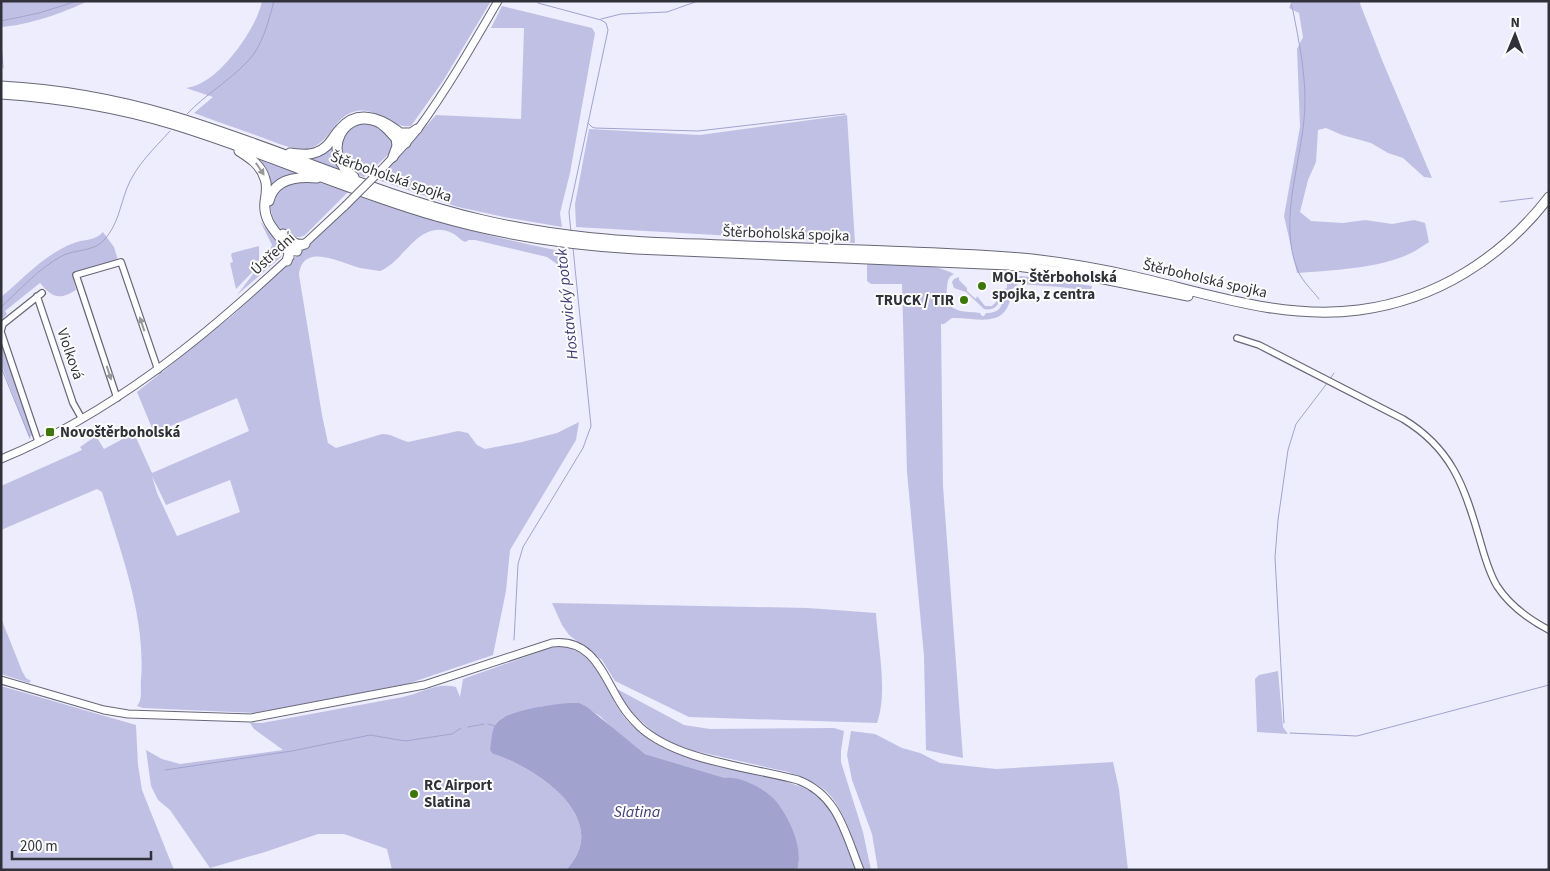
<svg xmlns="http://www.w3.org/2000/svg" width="1550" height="871" font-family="'Source Sans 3',sans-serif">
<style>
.green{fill:#c0c0e5;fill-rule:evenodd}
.water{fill:#a2a2cf}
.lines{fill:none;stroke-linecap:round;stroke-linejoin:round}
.stream{stroke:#a2a2cf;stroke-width:1}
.minor-casing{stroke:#676778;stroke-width:8}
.tertiary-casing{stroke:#676778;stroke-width:9}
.trunk-casing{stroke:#676778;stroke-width:11}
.minor{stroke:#fff;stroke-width:5.5}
.tertiary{stroke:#fff;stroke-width:7}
.trunk{stroke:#fff;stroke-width:9}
.tertiary-bridge-casing{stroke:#676778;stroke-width:9;stroke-linecap:butt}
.tertiary-bridge{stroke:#fff;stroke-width:7}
.oneway{fill:#98989c}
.poi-dot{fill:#3d7609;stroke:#fcfcfc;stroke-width:2}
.labels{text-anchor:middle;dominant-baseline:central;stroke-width:4;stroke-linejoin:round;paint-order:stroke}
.street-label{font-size:15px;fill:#313239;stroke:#fcfcfc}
.poi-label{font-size:15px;font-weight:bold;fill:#313239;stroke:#fcfcfc;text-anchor:start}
.water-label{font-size:16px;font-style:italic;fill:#413d76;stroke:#fcfcfc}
</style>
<rect width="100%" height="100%" fill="#ededfe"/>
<!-- green -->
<path class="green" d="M1,1H88C63,13 29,25 1,27Z
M262,1H491L443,81L411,126C391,129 378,107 357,111C337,114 333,135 317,145C314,147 308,149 303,149C291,149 277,143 266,139C242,130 218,122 194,113L213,97L186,88C191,87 196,86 201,83C225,72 257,27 262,1Z
M1292,1H1359L1382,60L1432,178L1424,177L1403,158L1388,153L1371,143L1342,135L1326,128L1318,130L1316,162L1308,180L1300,212L1311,221L1343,223L1365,220L1392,224L1414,220L1425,223L1429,242C1422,246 1416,251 1409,254C1376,269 1333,270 1297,273L1284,216L1300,127L1297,49L1303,37L1299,13L1289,8Z
M502,6L592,28L595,33L570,173L560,213L562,227L504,217L458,207L378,180L436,115L521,119L524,28H491Z
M847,115L855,243L576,227L575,204L589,129L700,135Z
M360,123L377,124L392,140L393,145L391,152L364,177C346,171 345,163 339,147L348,129Z
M332,147L333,156L340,170L310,159L323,154Z
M257,157L298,173L284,176L271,186L266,168Z
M288,182H318L348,192L305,235C286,246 262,213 274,196C277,191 284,186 288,182Z
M360,197C427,220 490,237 560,251L564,269L547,257L475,240H469L465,242C460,240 457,235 452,233C419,218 405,261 380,271C373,270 367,269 360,268C342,263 302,241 299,275L322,415L328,443L336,448L382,434C392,434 398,439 408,442L458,431L468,433L477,445L485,449L522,442L557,433L579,422L576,440L510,550L506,591L493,655L407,684L255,713L143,708L137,706C143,699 140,690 141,680C146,617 121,552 102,492L97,489L1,530V486L82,450L80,447L96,436L104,449L134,433L152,473L249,431L237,398L154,433L137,392L232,316ZM152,476L166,505L230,480L240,512L177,536L157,493Z
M260,221L268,231L270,230C277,239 283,245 281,257L237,295L267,256L272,245Z
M103,232L114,247L118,260L72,273L76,290C58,301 52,297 40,283L5,311L7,314L1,320V297C24,278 46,253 74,243C84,239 95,241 103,232Z
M259,246V265L236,289L230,263L233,262L231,255L232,253Z
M867,263C892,265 931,261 954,274C948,277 948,280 947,287C944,313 960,311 980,313L982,316H984L986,313C1003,313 1003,303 1004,289L1007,288V277L1023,276L1092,286L1091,291L1060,287L1019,284C1011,288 1011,292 1010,300C1003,329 974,317 952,318L944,324H941L943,486L963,758L926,750L924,656L907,472L902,284H871L867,281Z
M959,277V280L967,288V291L976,299L977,296L985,306H992L1000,298C999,307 992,311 984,309L966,292L954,288L952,282L954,279Z
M1,340L33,435L29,437L1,364Z
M552,603L808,608L876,613C878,646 888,693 877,723L689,717L615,681L602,660L569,635L562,625Z
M1,618L22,671L26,678L31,681L29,683L1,674Z
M566,646C598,658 602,682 618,708C626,722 638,731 650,740C669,754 692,758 714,763C737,769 761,774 784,781C799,786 817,791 827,804C840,821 848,849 857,870H797L799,863V854L772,797L767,793L740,780L725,778L645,754L614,730L600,716L579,704L543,706L502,718L497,722L493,732L492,744L493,754C538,768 614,820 566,870H392L387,849L344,834H318L265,852L210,868L170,810L158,800L151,786L146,750L162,759L180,764L283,750L254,729L250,723H262C309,714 356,706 403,697C421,693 437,682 456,687L460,697L463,679L553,647Z
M1278,671L1283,727L1288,734L1257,732L1255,679L1259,675Z
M1,686L136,725L138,765L142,790L174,870H1Z
M617,689L684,725L710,729L834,728L844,731L841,751V762L863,832L871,870H864C856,849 843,806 827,792C816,782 801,777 788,772L695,751L666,741L652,731L630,711Z
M851,731L875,734L902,748L920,753L940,763L996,769L1113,762L1119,789L1128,870H878L872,834L852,780L847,755Z"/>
<!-- water -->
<path class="water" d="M570,703H579L587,707L645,754L725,778C739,776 761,787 771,796C787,811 805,849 797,870H566C614,820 538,768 493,754L490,750C492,741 491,731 496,724C505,710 554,704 570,703Z"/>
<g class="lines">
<!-- stream -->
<path class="stream" d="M537,1L538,3L601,20L606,23L608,30L569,212L571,232
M1291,4L1293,11C1299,41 1305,71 1305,101C1305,156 1276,218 1298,271C1303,282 1312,290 1319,299
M601,19L621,14L667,12L698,1
M1,21L39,13L77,1
M1,40L3,68
M187,114C206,94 229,81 247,62C263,46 268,22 274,1
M588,123L592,127L595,128L698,131L845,114
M1500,202L1533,198
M1,307C20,290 39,268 62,256C75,249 94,252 104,240C118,225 120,206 127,188C136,165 154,149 170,131
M1,367L30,438
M1330,379L1334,373
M514,640L518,564L523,547L583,448L591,426L573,248
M1284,723L1275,557L1278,520L1288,450L1296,424L1328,382
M488,724L495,726
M468,727L484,724
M1290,733L1357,736L1549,685
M165,770L292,751L370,735L405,741L452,734L461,728"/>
<!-- minor casing -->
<g class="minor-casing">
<path id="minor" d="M37,296L73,403L82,419
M1,331L3,324L42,293
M1,332L38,441
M1237,338L1259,345L1403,419C1451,448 1464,485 1479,537C1484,554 1488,571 1497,586C1510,606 1528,619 1549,630
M117,398L76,275L121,262L158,370"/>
</g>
<!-- tertiary casing -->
<g class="tertiary-casing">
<path id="tertiary" d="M382,169C394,156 407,143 418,129C448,88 473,44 498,1
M302,246L345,206
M1,459C111,414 205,337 290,257
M1,680L104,710L128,714L251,718L424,685L552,643C595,638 604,679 623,707C627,714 634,721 640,727C677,761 750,767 798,780C838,795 845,833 860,870"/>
</g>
<!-- trunk casing -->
<g class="trunk-casing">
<path id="trunk" d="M1,86C58,89 114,99 169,115C275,146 375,195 483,220C555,237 627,242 701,244C763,247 825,249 887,251C935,253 984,254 1032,259C1067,263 1102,269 1136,277C1209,294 1283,320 1359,310C1436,300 1502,258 1549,197
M1,94C59,98 116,107 172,124C261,151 346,190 436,216C501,235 568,245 636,249L1008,265L1084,275L1188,296
M400,133H411L417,129
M239,151C250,158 261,165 265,179C268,186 266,194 265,202C263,218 272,228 282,240C286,245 290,251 297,251
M290,153C299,154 308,156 317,152C330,147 332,137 341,128C360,106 387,121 405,137L406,143H401C393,137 388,127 378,122C346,107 318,151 354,177
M393,157L397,146L396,138
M269,201C274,179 296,176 317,178
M283,234C290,240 295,246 305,244
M287,261L289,254L287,247"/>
</g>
<!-- minor -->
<use href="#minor" class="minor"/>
<!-- tertiary -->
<use href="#tertiary" class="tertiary"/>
<!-- trunk -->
<use href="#trunk" class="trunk"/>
<!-- tertiary-bridge casing -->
<g class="tertiary-bridge-casing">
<path id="tertiary-bridge" d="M345,206L382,169"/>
</g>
<!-- tertiary-bridge -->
<use href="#tertiary-bridge" class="tertiary-bridge"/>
</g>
<!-- one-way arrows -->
<defs><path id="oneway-solid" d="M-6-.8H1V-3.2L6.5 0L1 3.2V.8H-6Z" transform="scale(1.25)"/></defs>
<g class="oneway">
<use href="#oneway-solid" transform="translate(260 169) rotate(56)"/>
<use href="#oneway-solid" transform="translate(142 324) rotate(-109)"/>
<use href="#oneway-solid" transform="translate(109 373) rotate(72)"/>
</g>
<!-- markers -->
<g class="poi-dot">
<circle cx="982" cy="286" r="5"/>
<circle cx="964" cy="300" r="5"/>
<rect x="45" y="427" width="10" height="10" rx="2.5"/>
<circle cx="414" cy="794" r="5"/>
</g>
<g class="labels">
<!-- street labels -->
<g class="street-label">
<text transform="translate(391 177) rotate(19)">Štěrboholská spojka</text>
<text transform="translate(786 234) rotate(2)">Štěrboholská spojka</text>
<text transform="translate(273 254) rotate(-43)">Ústřední</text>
<text transform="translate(1205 279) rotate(13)">Štěrboholská spojka</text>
<text transform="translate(70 354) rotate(71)">Violková</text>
</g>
<!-- poi labels -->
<g class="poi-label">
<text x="992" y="277">MOL, Štěrboholská<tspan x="992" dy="17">spojka, z centra</tspan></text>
<text x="954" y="300" text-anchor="end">TRUCK / TIR</text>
<text x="60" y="432">Novoštěrboholská</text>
<text x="424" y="785">RC Airport<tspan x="424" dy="17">Slatina</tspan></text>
</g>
<!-- water labels -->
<g class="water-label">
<text transform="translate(567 304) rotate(-96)">Hostavický potok</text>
<text x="637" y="812">Slatina</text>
</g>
</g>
<!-- border -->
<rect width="1550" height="871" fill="none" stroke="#313239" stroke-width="5"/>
<!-- north arrow -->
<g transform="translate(1515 35) rotate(1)" stroke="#fcfcfc" stroke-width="4" paint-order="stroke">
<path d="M0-4L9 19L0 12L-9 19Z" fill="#313239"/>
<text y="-8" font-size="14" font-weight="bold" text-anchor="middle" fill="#313239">N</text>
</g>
<!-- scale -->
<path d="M12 851v8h139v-8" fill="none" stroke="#313239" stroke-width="2.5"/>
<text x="20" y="851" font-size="15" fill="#313239" stroke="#fcfcfc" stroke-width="4" paint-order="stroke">200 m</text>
</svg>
